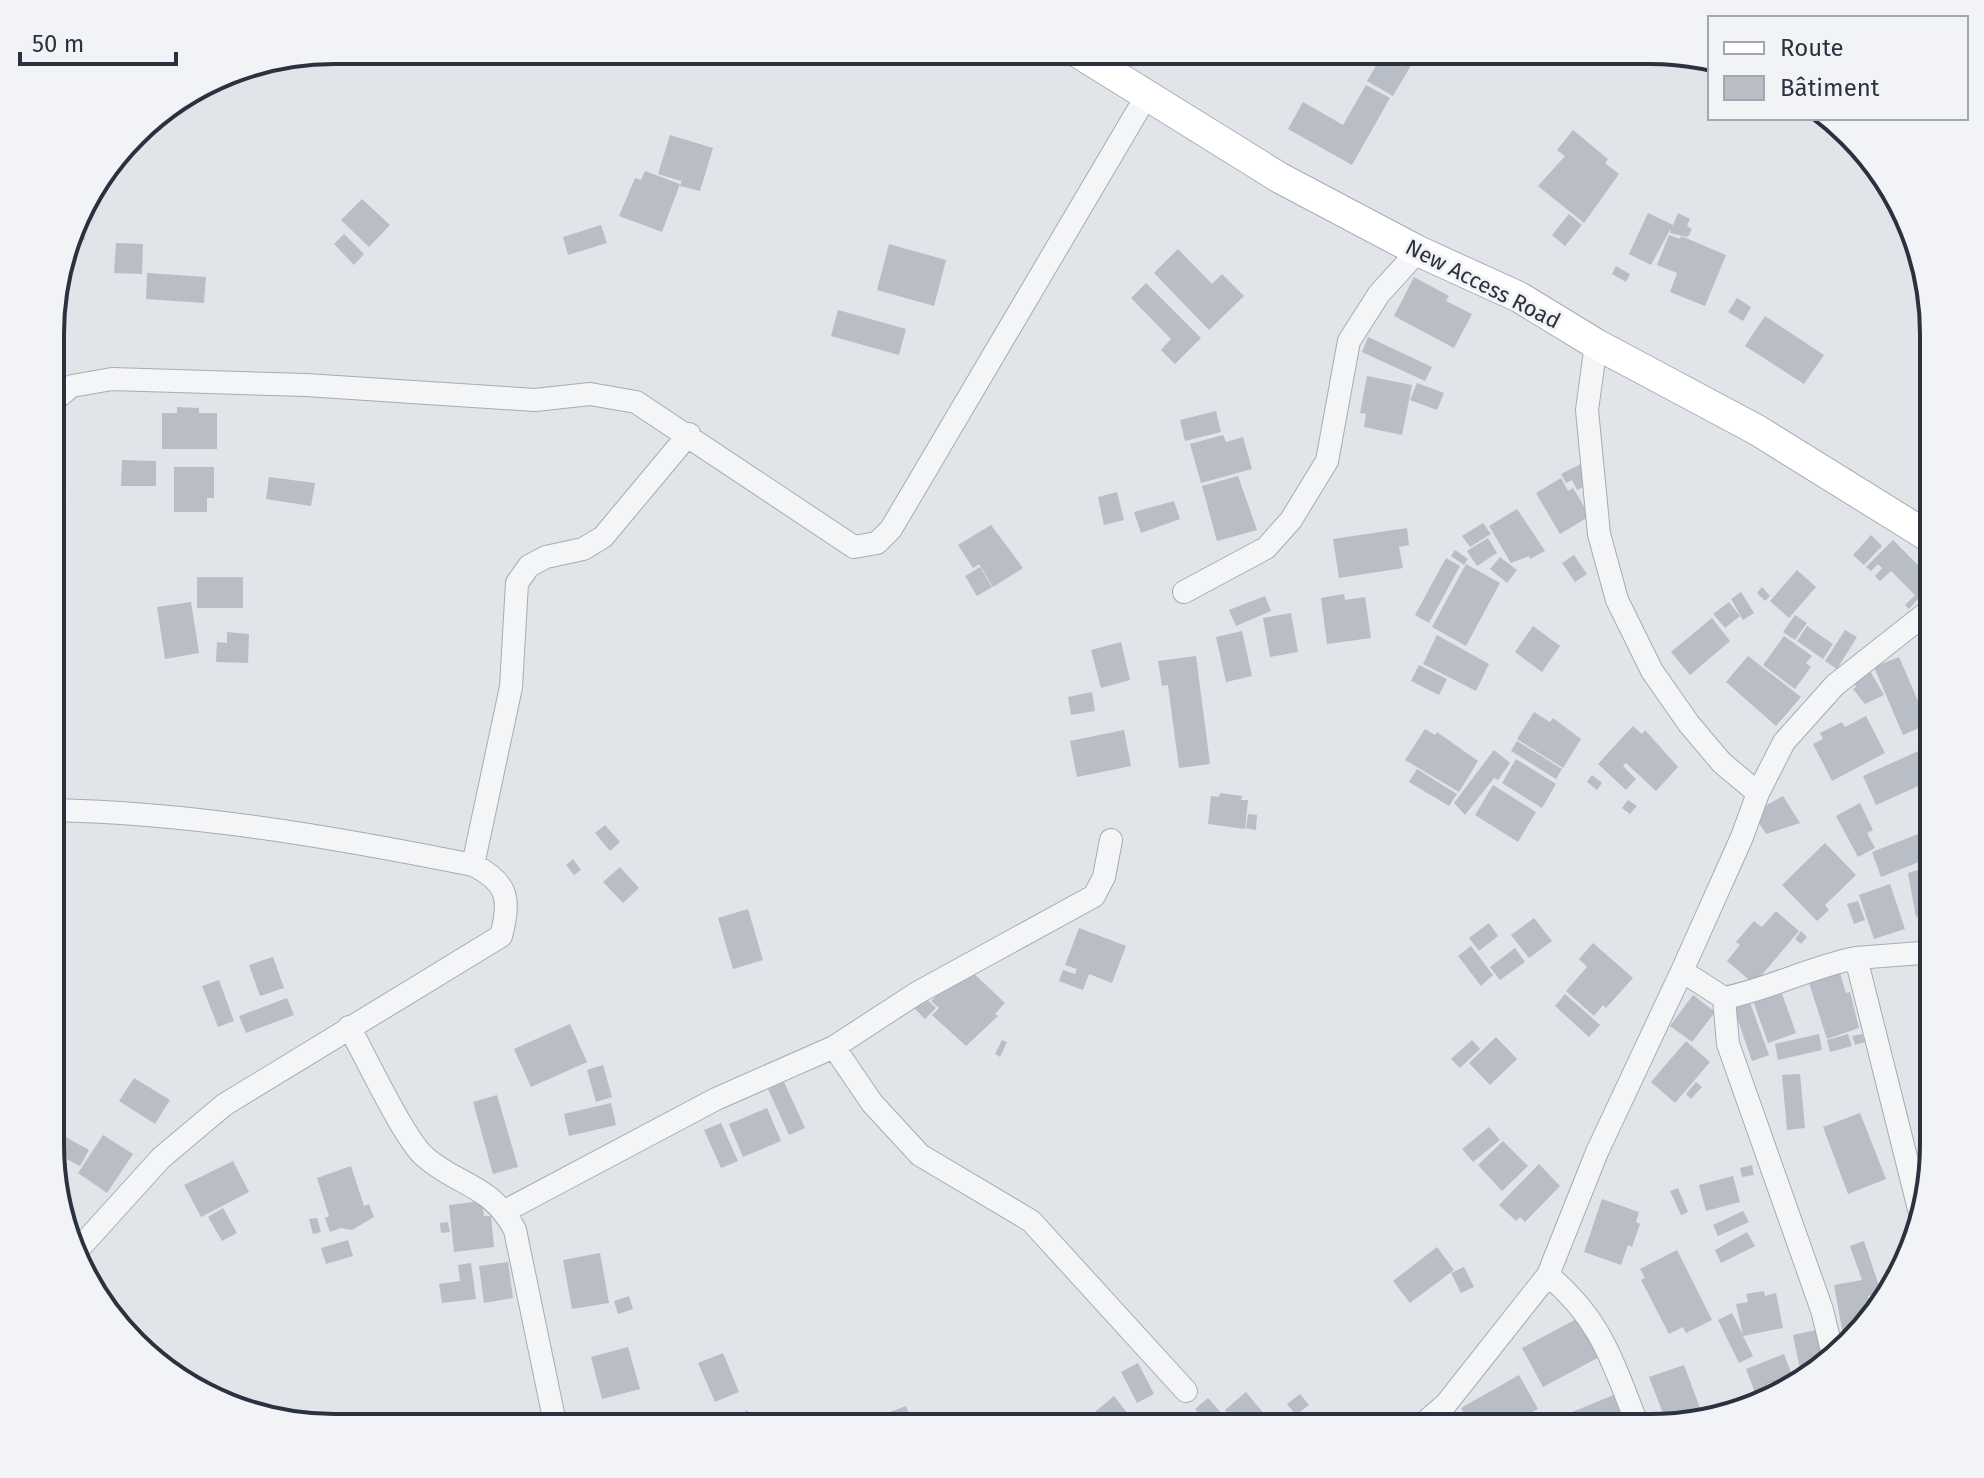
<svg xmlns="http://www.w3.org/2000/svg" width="1984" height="1478" font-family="'Fira Sans',sans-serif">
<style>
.building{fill:#b9bdc5}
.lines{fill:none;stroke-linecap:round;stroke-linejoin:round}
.minor-casing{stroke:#a7abb2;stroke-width:24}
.secondary-casing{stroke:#a7abb2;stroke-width:32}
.minor{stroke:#f4f5f7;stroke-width:22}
.secondary{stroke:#fff;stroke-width:30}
.labels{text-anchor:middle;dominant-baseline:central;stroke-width:6;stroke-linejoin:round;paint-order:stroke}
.street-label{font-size:22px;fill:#2b323f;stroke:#f1f3f6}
.rim{fill:none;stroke:#2b323f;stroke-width:4}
</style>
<rect width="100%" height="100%" fill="#e1e4e8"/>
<!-- building -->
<path class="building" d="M1366,50H1420L1393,96L1367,81L1380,59Z
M1366,85L1390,98L1352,165L1288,129L1303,102L1343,125Z
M1573,130L1608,159L1605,163L1619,174L1584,223L1538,186L1565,156L1557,150Z
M670,135L713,148L700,191L680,186L683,177L681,181L658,174Z
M645,171L680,184L662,232L619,216L635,178L641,180Z
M362,199L390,225L369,247L341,220Z
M1648,213L1673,225L1678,213L1690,219L1687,226L1692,229L1688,237L1670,233L1671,228L1651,265L1629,254Z
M1569,214L1582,225L1565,246L1552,235Z
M601,225L607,243L568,255L563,237Z
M84,228L85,240L71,241L75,229Z
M344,234L364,254L354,265L334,244Z
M1669,235L1680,239L1681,236L1726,255L1705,306L1670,292L1677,273L1657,265Z
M116,243L143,244L142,274L114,273Z
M889,244L946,260L934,306L877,290Z
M1178,249L1212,284L1222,274L1244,296L1209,330L1154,273Z
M1616,266L1630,274L1626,282L1612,274Z
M147,273L206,277L204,303L146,299Z
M1414,277L1449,296L1446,301L1472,314L1454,348L1394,316Z
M1146,283L1201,338L1175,364L1161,350L1171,339L1131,298Z
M1737,298L1751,307L1743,321L1728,312Z
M838,310L906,329L899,355L831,336Z
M1765,316L1824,355L1804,384L1745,346Z
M1368,337L1432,367L1425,381L1362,352Z
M1367,376L1412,385L1402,435L1364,427L1366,414L1360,413Z
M1417,383L1444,393L1437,410L1410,400Z
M177,407L199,408V413H217V449H162V413H177Z
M1216,411L1221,432L1185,441L1180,420Z
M1223,435L1226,442L1243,437L1252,469L1201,483L1190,444Z
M122,460L156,461V486H121Z
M1583,463L1593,482L1577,490L1572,480L1566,483L1561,474Z
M174,467H214V498H207V512H174Z
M1238,476L1257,530L1217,541L1202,486Z
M269,477L315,483L311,506L266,499Z
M1561,478L1568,491L1573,488L1590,516L1560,534L1536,493Z
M1117,492L1124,520L1104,525L1098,497Z
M1174,501L1180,519L1141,533L1134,512Z
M1517,509L1545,551L1530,559L1529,556L1511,563L1489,526Z
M1483,523L1491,534L1470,547L1462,536Z
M991,525L1023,568L993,587L979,564L973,568L958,545Z
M1407,528L1409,545L1399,547L1403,568L1339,578L1333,539Z
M1871,535L1882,546L1864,565L1853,555Z
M1488,538L1497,553L1477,566L1467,551Z
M1893,540L1934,581L1909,609L1905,605L1915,595L1891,571L1880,581L1875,576L1882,568L1878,564L1871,571L1866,567Z
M1455,550L1468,559L1464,565L1451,556Z
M1574,555L1587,574L1575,582L1562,563Z
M1500,557L1517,570L1507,583L1490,569Z
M1446,558L1460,566L1429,623L1415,615Z
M1466,564L1500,583L1466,646L1432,627Z
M980,567L992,587L977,596L965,576Z
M1797,570L1816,587L1789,618L1770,601Z
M197,577H243V608H197Z
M1762,587L1770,596L1765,601L1757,593Z
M1741,592L1754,613L1743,620L1731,599Z
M1344,594L1345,600L1365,597L1371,638L1327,644L1321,598Z
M1265,596L1271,611L1236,626L1229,610Z
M191,602L199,653L165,659L157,607Z
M1729,602L1740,616L1725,628L1713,614Z
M1291,613L1298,652L1270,657L1263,618Z
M1795,615L1807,623L1795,640L1783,632Z
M1712,618L1730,641L1690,675L1671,652Z
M1533,626L1560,646L1542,672L1515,652Z
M1807,626L1833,644L1823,659L1797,641Z
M1845,630L1857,637L1837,669L1825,661Z
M1242,631L1252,676L1226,682L1216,637Z
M227,632L249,634L248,663L216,662L217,642L227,643Z
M1437,635L1489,664L1476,691L1423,664Z
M1784,636L1812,656L1806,663L1811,667L1795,689L1763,665Z
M1121,642L1130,680L1101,688L1091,650Z
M1196,656L1210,764L1179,768L1168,685L1162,686L1158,661Z
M1748,656L1801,697L1776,726L1726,682Z
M1899,657L1928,724L1903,735L1874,667Z
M1419,665L1447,679L1439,695L1411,681Z
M1869,669L1884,695L1865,704L1853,689L1856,687L1852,678Z
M1092,692L1095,711L1071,715L1068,697Z
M1534,712L1550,722L1553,718L1581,739L1563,768L1517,739Z
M1866,716L1885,753L1832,781L1813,744L1823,739L1820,733L1842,722L1845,727Z
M1633,726L1642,734L1645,730L1678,767L1656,791L1626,763L1623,766L1636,779L1626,790L1598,764Z
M1425,729L1435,735L1437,732L1478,761L1459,792L1405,760Z
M1124,730L1131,766L1077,777L1070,741Z
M1517,741L1562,769L1556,779L1511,751Z
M1934,744V779L1876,805L1863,776Z
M1494,750L1510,763L1498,780L1494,778L1465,815L1454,803Z
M1516,759L1556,784L1542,808L1502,783Z
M1417,769L1457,794L1449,806L1409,782Z
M1592,775L1602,783L1597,790L1587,782Z
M1493,785L1536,812L1518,842L1475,815Z
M1220,793L1242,796L1241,800H1248L1245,829L1208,824L1211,796L1219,797Z
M1783,796L1800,823L1766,834L1759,823L1765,806Z
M1628,800L1637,806L1630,814L1622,808Z
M1860,803L1873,830L1867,833L1875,848L1858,857L1836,816Z
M1248,814L1257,815L1256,830L1246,828Z
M605,825L620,842L610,851L595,833Z
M1926,831L1934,856L1881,877L1872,852Z
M1825,843L1856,875L1825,905L1829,910L1817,921L1782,885Z
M573,859L581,870L574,875L566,865Z
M620,867L639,888L623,903L603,882Z
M1924,868L1934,912L1916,917L1908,873Z
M1890,884L1905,929L1874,939L1859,895Z
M1858,901L1865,920L1854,924L1847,904Z
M748,909L763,960L733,969L718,918Z
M1776,911L1799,931L1754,984L1727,961L1740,945L1736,942L1754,921L1762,927Z
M1534,918L1552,941L1529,958L1511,935Z
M1489,923L1498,936L1479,951L1469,938Z
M1079,928L1126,946L1112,983L1089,974L1083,990L1059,981L1063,970L1075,974L1077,969L1065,965Z
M1801,931L1807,937L1801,944L1795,939Z
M1593,943L1633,978L1606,1008L1603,1005L1594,1016L1566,991L1587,967L1579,959Z
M1471,946L1493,975L1481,986L1458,956Z
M1515,948L1525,962L1500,980L1490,967Z
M273,957L284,988L260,996L249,965Z
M967,967L1005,1003L995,1014L998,1016L966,1046L932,1015L939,1008L931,1001Z
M1839,970L1846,993L1850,992L1859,1028L1827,1039L1808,980Z
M219,980L234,1021L218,1027L202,986Z
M1780,988L1796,1033L1768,1043L1752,998Z
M919,992L936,1008L925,1019L909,1003Z
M1565,994L1600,1025L1589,1037L1555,1006Z
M1693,995L1715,1012L1692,1042L1670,1026Z
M287,998L294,1015L246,1033L239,1016Z
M1749,1000L1769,1055L1752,1061L1733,1006Z
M570,1024L587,1062L531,1087L514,1049Z
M1819,1034L1822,1050L1778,1060L1775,1044Z
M1848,1034L1852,1046L1830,1052L1827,1040Z
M1862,1034L1865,1042L1855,1045L1852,1036Z
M1496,1037L1517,1059L1490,1085L1469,1063Z
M1002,1040L1007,1042L1000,1057L995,1054Z
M1472,1040L1480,1049L1460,1068L1451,1059Z
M1686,1041L1710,1062L1675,1103L1651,1082Z
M603,1065L612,1097L596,1102L587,1070Z
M1800,1074L1805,1128L1787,1130L1782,1075Z
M134,1078L170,1100L155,1124L119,1101Z
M784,1082L805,1128L789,1135L768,1089Z
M1696,1082L1702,1087L1691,1099L1686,1094Z
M497,1095L518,1167L493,1174L473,1102Z
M611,1103L616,1125L569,1136L564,1114Z
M767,1108L781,1141L743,1157L729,1124Z
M1860,1113L1886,1179L1848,1194L1823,1127Z
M721,1123L738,1161L721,1168L704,1130Z
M1489,1127L1500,1140L1473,1162L1462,1149Z
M51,1129L89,1150L80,1166L51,1151Z
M103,1135L133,1154L107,1193L78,1173Z
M1503,1141L1528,1166L1502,1191L1478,1165Z
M233,1161L249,1192L201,1217L184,1185Z
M1539,1164L1560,1186L1525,1222L1520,1217L1516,1221L1499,1205Z
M1752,1165L1754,1175L1742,1177L1740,1168Z
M351,1166L364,1206L369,1204L374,1217L352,1230L341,1228L330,1232L325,1218L329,1216L317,1178Z
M1733,1176L1740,1202L1706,1211L1699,1185Z
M1678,1188L1688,1212L1681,1215L1670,1191Z
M1602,1199L1639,1212L1636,1222L1640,1224L1632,1247L1628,1245L1621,1265L1584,1252Z
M482,1201L484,1216H491L494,1247L454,1252L449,1205Z
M223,1208L237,1233L222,1241L208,1217Z
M1743,1211L1749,1222L1718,1236L1713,1225Z
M317,1218L321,1232L313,1234L309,1219Z
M448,1222L450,1232L441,1233L440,1223Z
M1747,1232L1755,1246L1721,1263L1715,1250Z
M348,1240L353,1256L326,1264L321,1248Z
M1864,1241L1881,1292L1868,1296L1872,1318L1864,1331L1845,1346L1834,1285L1862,1280L1850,1246Z
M1437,1247L1454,1270L1410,1303L1393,1281Z
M1677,1250L1712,1320L1686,1333L1683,1327L1669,1334L1641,1280L1645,1278L1640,1269Z
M600,1253L609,1303L572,1309L563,1260Z
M508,1262L513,1298L484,1303L479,1266Z
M471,1263L476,1299L442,1303L439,1284L460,1281L458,1265Z
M1901,1266L1898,1276L1888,1279L1885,1270Z
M1464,1267L1474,1287L1461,1293L1451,1273Z
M1764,1291L1765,1296L1776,1293L1783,1328L1743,1336L1753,1356L1739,1363L1718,1320L1732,1313L1743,1335L1736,1304L1748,1302L1746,1294Z
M629,1296L633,1309L618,1314L614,1301Z
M1584,1315L1605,1354L1543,1387L1522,1348Z
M1821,1329L1828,1359L1810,1372L1801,1374L1793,1335Z
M628,1347L640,1389L602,1399L591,1357Z
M723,1353L739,1392L715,1402L698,1363Z
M1784,1354L1795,1383L1759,1403L1746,1369Z
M1138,1363L1154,1394L1137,1403L1121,1372Z
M1684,1365L1703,1416L1667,1424L1649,1377Z
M1519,1375L1538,1409L1504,1428H1472L1461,1408Z
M1246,1392L1274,1426L1272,1428H1239L1225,1410Z
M1621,1392L1635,1428H1564L1560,1417Z
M1300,1394L1309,1405L1296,1415L1287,1404Z
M1114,1396L1135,1423L1129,1428H1088L1083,1422Z
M1208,1398L1225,1417L1212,1428L1195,1409Z
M906,1406L914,1428H880L876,1417Z
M747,1410L759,1428H741L734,1419Z
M1540,1412L1548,1428H1521L1519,1423Z
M1309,1415L1316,1427L1297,1428L1295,1423Z
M670,1420L673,1428H653Z"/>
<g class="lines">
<!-- minor casing -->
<g class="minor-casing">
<path id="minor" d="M1596,344L1587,410L1599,534L1617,600L1652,671L1689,724L1722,763L1758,793
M52,402L72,386L112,379L306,385L535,400L590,394L636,402L854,547L877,543L891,529L1147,95
M1184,592L1266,548L1291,520L1327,461L1349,341L1379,294L1418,251
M51,810C195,813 333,837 473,865C508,882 511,900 501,936L224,1105L161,1158L75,1253
M473,865L511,687L517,583L529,566L546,557L583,549L603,537L689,434
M1682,971L1724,998C1770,989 1810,967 1856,958
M1724,998L1728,1044L1822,1310L1833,1355
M349,1027C365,1055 404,1139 425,1157C458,1186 491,1184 515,1230L556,1428
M834,1047L872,1103L920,1155L1031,1221L1186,1391
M505,1211L716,1099L834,1047L917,993L1094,896L1104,877L1111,840
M1921,1217L1856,958L1934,952
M1548,1275C1603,1321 1613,1364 1639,1428
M1774,1393L1788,1389
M1067,1428V1426
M1418,1428L1446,1404L1548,1275L1597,1152L1682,971L1742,837L1758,793L1784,742L1835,685L1934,607"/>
</g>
<!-- secondary casing -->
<g class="secondary-casing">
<path id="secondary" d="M1074,50L1280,178L1418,251L1519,297L1596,344L1757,430L1934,540"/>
</g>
<!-- minor -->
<use href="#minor" class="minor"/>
<!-- secondary -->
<use href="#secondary" class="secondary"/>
</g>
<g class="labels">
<!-- street labels -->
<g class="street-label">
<text transform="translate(1483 284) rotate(27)">New Access Road</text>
</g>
</g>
<!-- crop -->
<path d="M0 0H1984V1478H0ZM334 64H1650A270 270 0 0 1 1920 334V1144A270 270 0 0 1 1650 1414H334A270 270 0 0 1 64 1144V334A270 270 0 0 1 334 64Z" fill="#f1f3f6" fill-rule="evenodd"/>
<path class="rim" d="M334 64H1650A270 270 0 0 1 1920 334V1144A270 270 0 0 1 1650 1414H334A270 270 0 0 1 64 1144V334A270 270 0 0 1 334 64Z"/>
<!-- legend -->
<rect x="1708" y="16" width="260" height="104" fill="#f1f3f6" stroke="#a2a6ad" stroke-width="2"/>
<rect x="1724" y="42" width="40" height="12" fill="#ffffff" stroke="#a2a6ad" stroke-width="2"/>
<text x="1780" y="56" font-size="24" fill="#2b323f">Route</text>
<rect x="1724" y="76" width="40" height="24" fill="#b9bdc5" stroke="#a2a6ad" stroke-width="2"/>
<text x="1780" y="96" font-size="24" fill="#2b323f">Bâtiment</text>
<!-- scale -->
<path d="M20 52v12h156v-12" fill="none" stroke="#2b323f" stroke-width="4"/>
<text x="32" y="52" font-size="24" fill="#2b323f" stroke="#f1f3f6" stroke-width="6" paint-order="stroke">50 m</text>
</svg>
